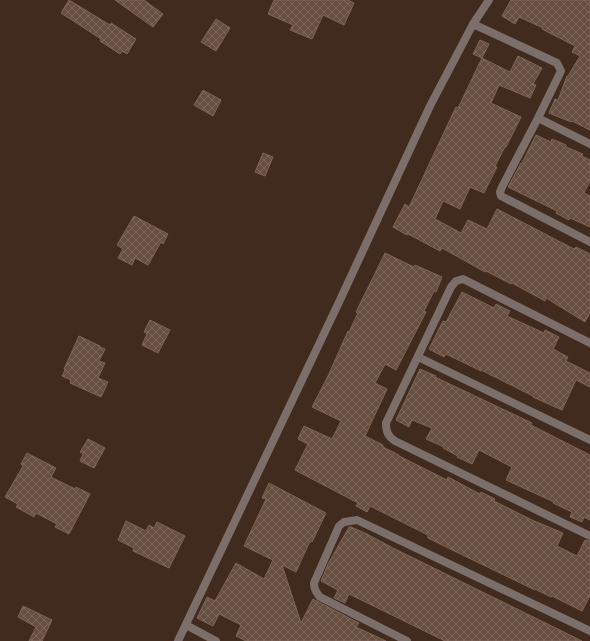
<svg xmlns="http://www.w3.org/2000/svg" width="590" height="641" font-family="Overpass,sans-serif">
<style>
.building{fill:url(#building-cross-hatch);stroke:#7e6556}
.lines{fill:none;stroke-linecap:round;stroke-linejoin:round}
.street{stroke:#7c6f6b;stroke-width:8}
</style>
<defs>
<pattern id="building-cross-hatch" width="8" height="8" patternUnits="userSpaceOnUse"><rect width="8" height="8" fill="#664e40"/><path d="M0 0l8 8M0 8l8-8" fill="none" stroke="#7c675b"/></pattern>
</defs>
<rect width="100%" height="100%" fill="#402b1e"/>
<!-- building -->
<path class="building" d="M69,0L110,25L111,23L136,39L127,54L122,51L120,54L100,41L101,39L61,13Z
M115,0H144L163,14L153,27Z
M274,0H348L354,3L344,25L323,15L312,39L290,30L293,25L268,14Z
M511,0H590V130L572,121L571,122L549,113L555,99L558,100L567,76H568L580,56L572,52L575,46L542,29L543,28L519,17L515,24L502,16Z
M216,19L230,28L216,51L201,42Z
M480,40L489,44L482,58L473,54Z
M518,56L542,68L533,84L536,85L530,98L499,85L491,103L521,117L506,147H505L495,166L497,167L484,193L470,187L460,209L443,201L435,219L461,233L468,220L487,229L497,209L574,249L576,247L590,254V313L585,322L546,298L545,301L512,283L511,284L486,271L485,272L442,248L440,251L408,234L407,235L393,227L405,204L409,207L456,107L458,108L482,58L510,72Z
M203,90L221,100L213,116L194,105Z
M536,135L551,142L552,139L566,145V147L583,154L582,156L590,160V181L584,193L590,196V227L570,218L569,220L556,213L557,211L508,187L521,163H522Z
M263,153L273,157L265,176L255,172Z
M134,216L168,234L163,244L161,242L148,265L135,258L132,265L118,258L123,249L117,245Z
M385,253L414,267L415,265L442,277L436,292L434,291L424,311L426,312L396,370L385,364L375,383L387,389L365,436L383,445V447L399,455V456L447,480L448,477L480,494L481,492L495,499L494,501L532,520L563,533L557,546L577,556L585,540L590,541V596L582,611L552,596L551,597L535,589V590L442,545L428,538V535L370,506L367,512L356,506L358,503L295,470L308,444L298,439L304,426L332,439L341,421L312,407L328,376L348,331L349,332L358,313L356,312Z
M462,292L494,308L496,304L510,311L507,316L544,333L545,330L559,337L553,349L568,357L566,361L590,373V387L576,380L562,410L533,397V396L481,370V371L446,354L444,357L429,349L443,321L446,322Z
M150,320L170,330L158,353L142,345L147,334L144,332Z
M79,336L100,346V347L105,349L99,361L105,363L98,378L108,382L101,397L70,383L71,380L62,376L65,370L64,369Z
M420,369L436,376L435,377L532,423L531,425L590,455V520L584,517L582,522L570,517L572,512L553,503L554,502L506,480L512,467L479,450L472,464L457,457L458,456L443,448L444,447L426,439L432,428L412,420L409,427L396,420Z
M88,439L105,448L94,468L80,461L83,454L80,452Z
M27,453L56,468L51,477L75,489L76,487L90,494L69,534L55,527L57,524L36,513L34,517L16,507L18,504L5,497L23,466L21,464Z
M269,483L326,513L312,542L310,541L296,572L282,565L301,623L313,599L359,623L356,627L386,641H246L236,636L241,625L219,614L213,626L197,618L207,597L215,601L236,563L264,579L273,560L244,546L266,499L262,498Z
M126,521L146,531L149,525L154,528L157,522L185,536L169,568L133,551L134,548L118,540Z
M349,527H351L365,533L393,548L582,641H445L349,594L345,603L334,598L338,590L321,581L328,564Z
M23,606L52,620L42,641H29L36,627L18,617Z"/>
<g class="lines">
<!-- street -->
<path class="street" d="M473,24L557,63L561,71L538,118L502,187L500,192L501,196L590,242
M538,118L590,144
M590,343L463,279L456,281L451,287L386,423C386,432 388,436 395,441L590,536
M418,357L590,440
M186,625L216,641
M178,641L340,300L430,106L473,24L489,0
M407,641L320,597C316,592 314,589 314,583L339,526L344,522L357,520L590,631"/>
</g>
</svg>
